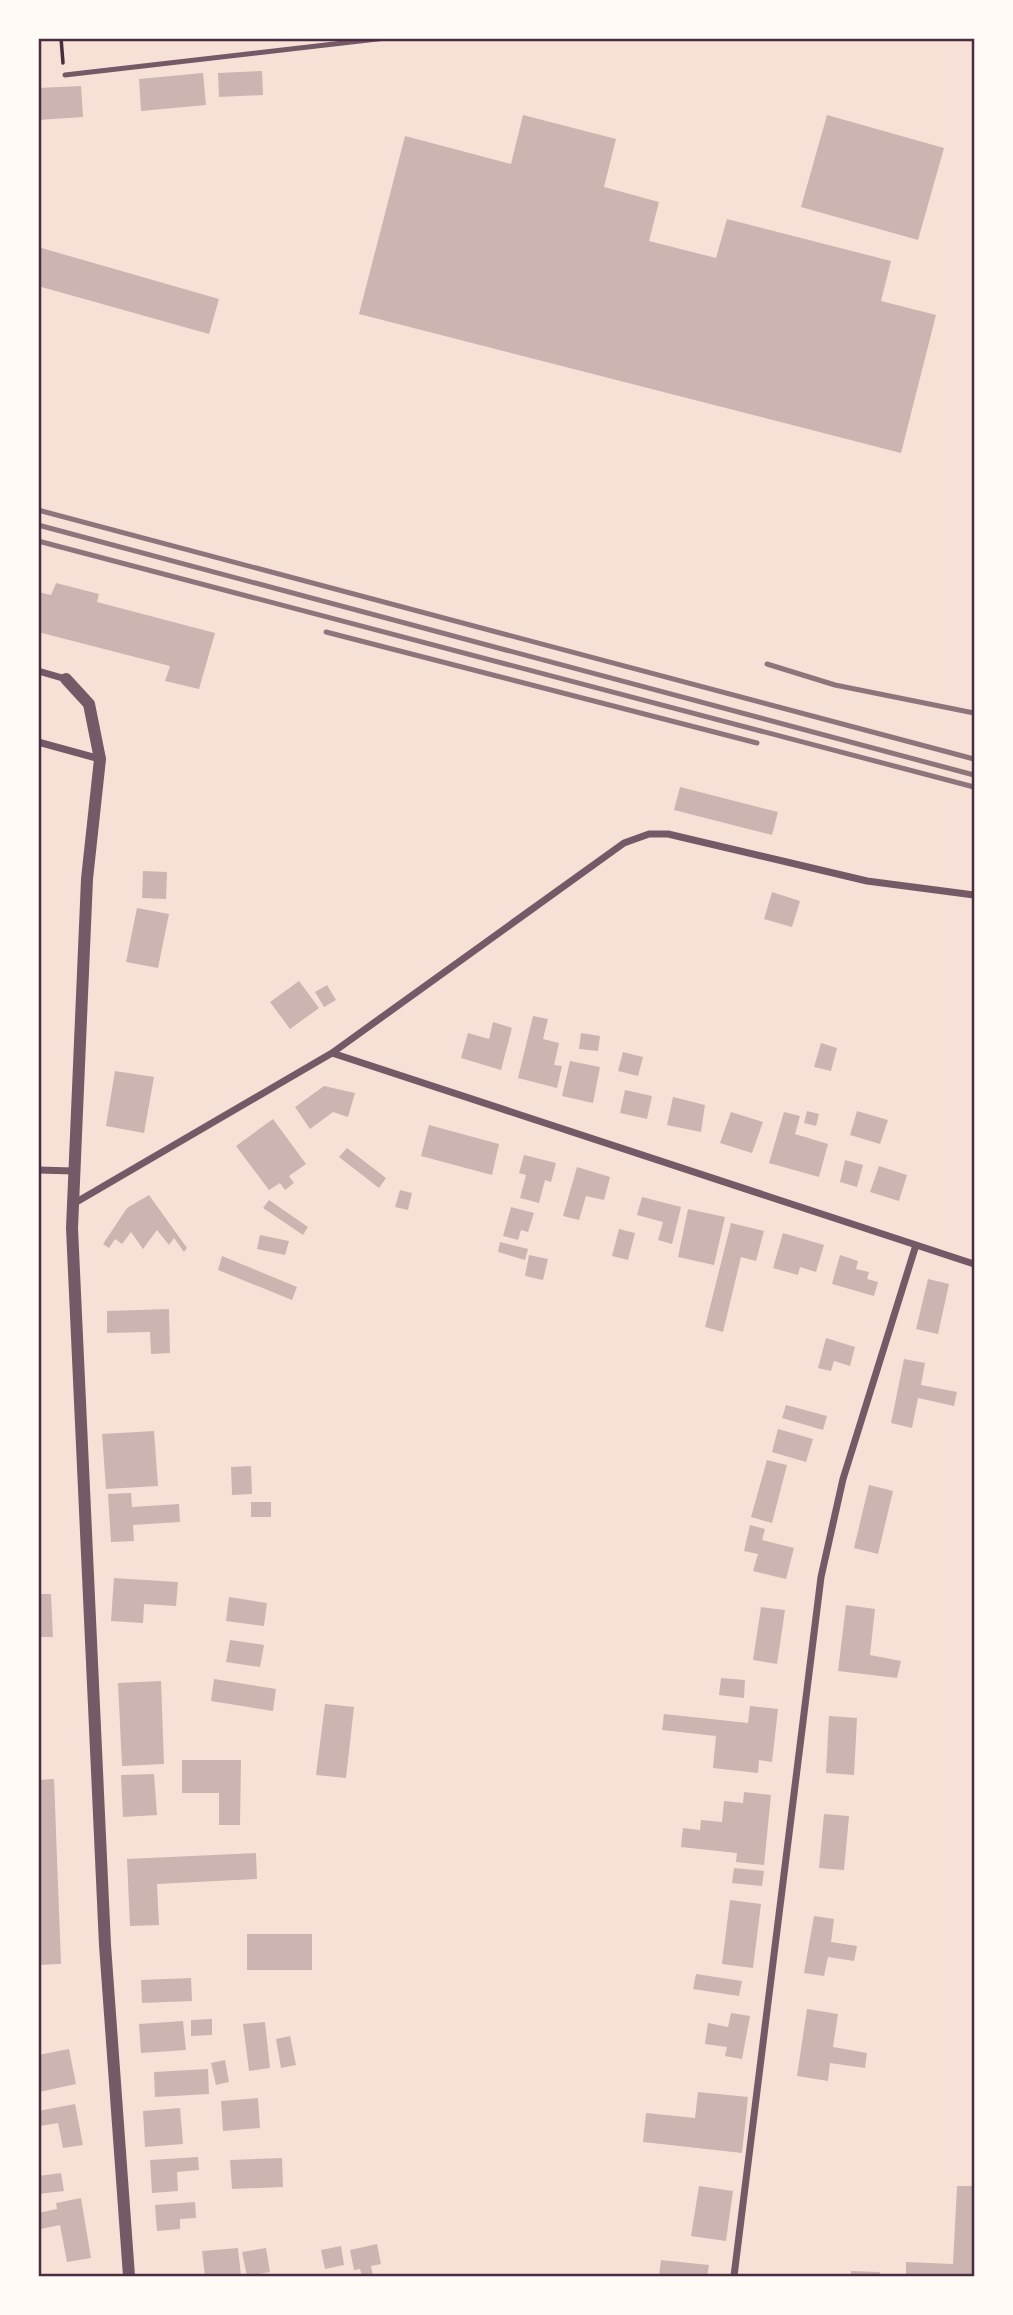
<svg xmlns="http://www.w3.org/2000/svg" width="1013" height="2315" font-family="'PT Sans',sans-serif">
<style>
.building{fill:#ccb4b1}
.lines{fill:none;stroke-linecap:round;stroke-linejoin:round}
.path{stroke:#4a2c40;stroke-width:3.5}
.service{stroke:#755966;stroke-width:5}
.minor{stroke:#755966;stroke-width:7}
.tertiary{stroke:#755966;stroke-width:12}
.rail{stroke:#8f747c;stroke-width:5}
.neatline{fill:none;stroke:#4a2c40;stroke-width:2.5}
</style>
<rect width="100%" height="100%" fill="#f7e1d7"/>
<!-- building -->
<path class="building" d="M262,71L263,95L219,97L218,73Z
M203,73L206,105L141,111L139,79Z
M81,86L83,117L38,120V88Z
M523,115L616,139L604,187L659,202L649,241L716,258L727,219L891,261L881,301L936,315L901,453L359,314L405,136L511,164Z
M827,115L944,148L918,240L801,207Z
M38,247L219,299L209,334L38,286Z
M56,583L99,594L97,602L215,633L199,689L165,681L170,666L38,632V592L51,595Z
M680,787L778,812L772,835L674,810Z
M143,871L167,872L166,899L142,898Z
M772,892L800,901L792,927L764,919Z
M137,908L169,914L158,968L126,962Z
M299,981L319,1008L290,1029L270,1002Z
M327,985L336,1000L324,1007L315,992Z
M533,1016L548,1019L543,1039L559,1043L554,1065L562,1066L557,1088L518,1078Z
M493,1022L512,1028L501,1070L461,1058L468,1033L489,1039Z
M581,1033L600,1036L598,1051L579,1049Z
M821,1043L837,1048L831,1071L814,1067Z
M623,1052L643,1057L638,1076L618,1071Z
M570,1061L600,1067L593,1103L562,1096Z
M115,1071L154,1077L144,1133L106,1126Z
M324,1086L355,1093L348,1117L333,1112L310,1129L295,1107Z
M625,1090L652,1096L647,1119L620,1113Z
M673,1097L705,1105L701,1132L667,1125Z
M807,1111L819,1114L816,1126L804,1123Z
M857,1111L888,1120L880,1144L850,1135Z
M731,1112L763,1122L752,1153L720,1143Z
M784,1112L800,1116L795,1134L828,1144L819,1177L769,1163Z
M273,1119L306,1164L289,1176L294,1183L285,1190L280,1183L269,1190L236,1146Z
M429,1125L499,1144L492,1175L421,1156Z
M347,1148L386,1178L379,1188L339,1157Z
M524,1155L556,1163L551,1182L545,1180L539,1203L520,1198L526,1175L519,1173Z
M845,1160L863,1165L857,1187L840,1182Z
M879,1166L907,1175L899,1201L870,1192Z
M577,1167L610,1177L604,1200L586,1196L579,1220L563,1216Z
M400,1190L412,1193L408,1210L395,1207Z
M149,1195L187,1248L184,1252L174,1238L169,1245L157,1230L143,1249L131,1232L122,1244L115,1239L109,1248L103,1244L127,1208Z
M642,1197L681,1207L672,1244L658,1240L663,1222L637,1215Z
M269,1200L308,1227L303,1235L263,1208Z
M511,1207L534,1213L528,1232L521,1230L518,1240L503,1236Z
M688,1209L725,1217L714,1265L678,1257Z
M731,1223L764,1231L756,1261L741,1257L723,1332L705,1327Z
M619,1229L635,1233L628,1260L612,1256Z
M783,1233L824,1245L816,1272L800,1267L798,1275L773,1268Z
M260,1235L289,1241L285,1255L257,1249Z
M500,1242L528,1249L525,1260L498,1252Z
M529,1255L548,1259L543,1280L525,1276Z
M840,1255L858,1261L856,1269L869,1272L867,1279L878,1282L874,1296L832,1284Z
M222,1256L297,1287L292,1300L218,1270Z
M928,1279L949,1284L938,1334L916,1329Z
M169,1309L170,1353L151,1354L150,1332L107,1333V1311Z
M826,1338L855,1347L850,1366L834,1361L831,1371L818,1368Z
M904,1359L925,1363L921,1385L957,1392L954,1406L918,1398L912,1428L891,1423Z
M786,1405L827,1416L823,1430L782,1418Z
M778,1429L813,1439L806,1462L772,1452Z
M154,1431L158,1486L106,1489L102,1434Z
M767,1460L787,1465L772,1523L751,1517Z
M251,1466L252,1494L232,1495L231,1467Z
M869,1485L893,1491L878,1554L854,1548Z
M131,1493L132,1507L179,1504L180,1522L133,1525L134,1541L111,1542L108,1494Z
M251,1502H271V1517H251Z
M750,1525L765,1529L762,1540L794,1548L786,1579L753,1571L758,1554L744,1551Z
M114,1578L178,1582L176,1606L144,1604L143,1623L111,1621Z
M38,1594H51L53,1637H38Z
M229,1597L267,1603L264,1626L226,1621Z
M846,1605L875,1609L870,1655L901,1661L897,1678L838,1671Z
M761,1607L785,1610L777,1664L753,1660Z
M230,1640L264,1645L260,1667L226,1662Z
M721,1678L745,1680L744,1698L719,1695Z
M214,1679L276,1689L273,1711L211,1701Z
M161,1681L164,1764L122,1766L118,1683Z
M325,1704L354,1707L346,1778L316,1775Z
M750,1706L778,1709L772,1762L759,1760L758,1773L713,1768L716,1736L662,1730L664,1714L748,1723Z
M829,1716L857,1718L854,1775L826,1773Z
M182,1760H241L240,1825H219V1793H182Z
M154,1774L157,1815L123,1817L121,1775Z
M54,1779L61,1964L38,1965V1780Z
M744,1792L771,1795L764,1865L736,1862L737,1853L681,1847L683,1828L700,1830L701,1820L722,1822L724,1801L743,1803Z
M824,1814L849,1816L844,1870L819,1868Z
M256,1853L257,1879L157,1884L159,1925L130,1926L127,1859Z
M734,1868L764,1871L762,1886L732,1883Z
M730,1900L761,1904L753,1968L722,1964Z
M814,1916L834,1919L831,1942L857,1946L854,1961L828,1957L824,1976L804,1973Z
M247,1934H312V1970H247Z
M696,1974L742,1981L739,1996L693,1989Z
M191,1978L192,2001L142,2003L141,1980Z
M807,2009L838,2014L833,2047L867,2053L865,2068L830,2063L828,2081L797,2076Z
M731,2013L750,2016L742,2059L725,2056L727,2047L705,2044L708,2023L728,2027Z
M212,2019V2035L191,2036V2020Z
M183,2021L186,2050L141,2053L139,2024Z
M265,2022L270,2068L249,2071L243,2024Z
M290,2036L296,2065L281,2068L276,2039Z
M69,2049L76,2084L39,2092L38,2055Z
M225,2060L229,2082L216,2085L211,2063Z
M208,2069L209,2094L155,2097L154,2072Z
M698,2092L748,2097L742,2153L643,2142L646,2113L695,2118Z
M258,2098L260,2128L223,2131L221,2101Z
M75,2104L83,2145L63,2148L58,2123L40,2126L38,2111Z
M180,2108L183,2144L145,2147L143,2111Z
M198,2157L199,2170L177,2172L178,2191L152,2193L150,2160Z
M282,2158L283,2187L232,2189L230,2160Z
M61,2173L64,2191L38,2194V2176Z
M699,2186L733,2191L726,2241L691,2236Z
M957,2186H974V2276H906V2262L953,2264Z
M81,2198L91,2258L67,2262L60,2225L41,2229L38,2213L57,2209L56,2203Z
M195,2202L196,2218L180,2219V2229L157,2231L155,2205Z
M377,2244L381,2264L371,2266L373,2276H362L360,2269L354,2270L350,2250Z
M341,2246L344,2265L325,2269L321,2250Z
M238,2248L241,2276H205L202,2251Z
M266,2248L270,2272L247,2276L242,2252Z
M661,2260L709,2265L707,2276H659Z
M851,2271L880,2272L879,2276H851Z"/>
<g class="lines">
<!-- path -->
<path class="path" d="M61,38L63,63"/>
<!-- service -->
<path class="service" d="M65,75L386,38"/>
<!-- minor -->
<path class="minor" d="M38,671L66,679
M38,742L100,759
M332,1053L974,1264
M38,1170L74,1171
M73,1204L332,1053L624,843L649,834H668L867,881L974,895
M734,2276L821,1577L843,1479L916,1245"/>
<!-- tertiary -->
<path class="tertiary" d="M66,679L89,704L100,759L87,879L72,1228L105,1945L129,2276"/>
<!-- rail -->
<path class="rail" d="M38,510L974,759
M38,525L974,775
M38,541L974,787
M326,632L757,743
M767,664L835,685L974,713"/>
</g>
<!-- border -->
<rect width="1013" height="2315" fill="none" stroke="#fffaf5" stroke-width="80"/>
<rect x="40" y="40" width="933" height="2235" class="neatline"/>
</svg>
